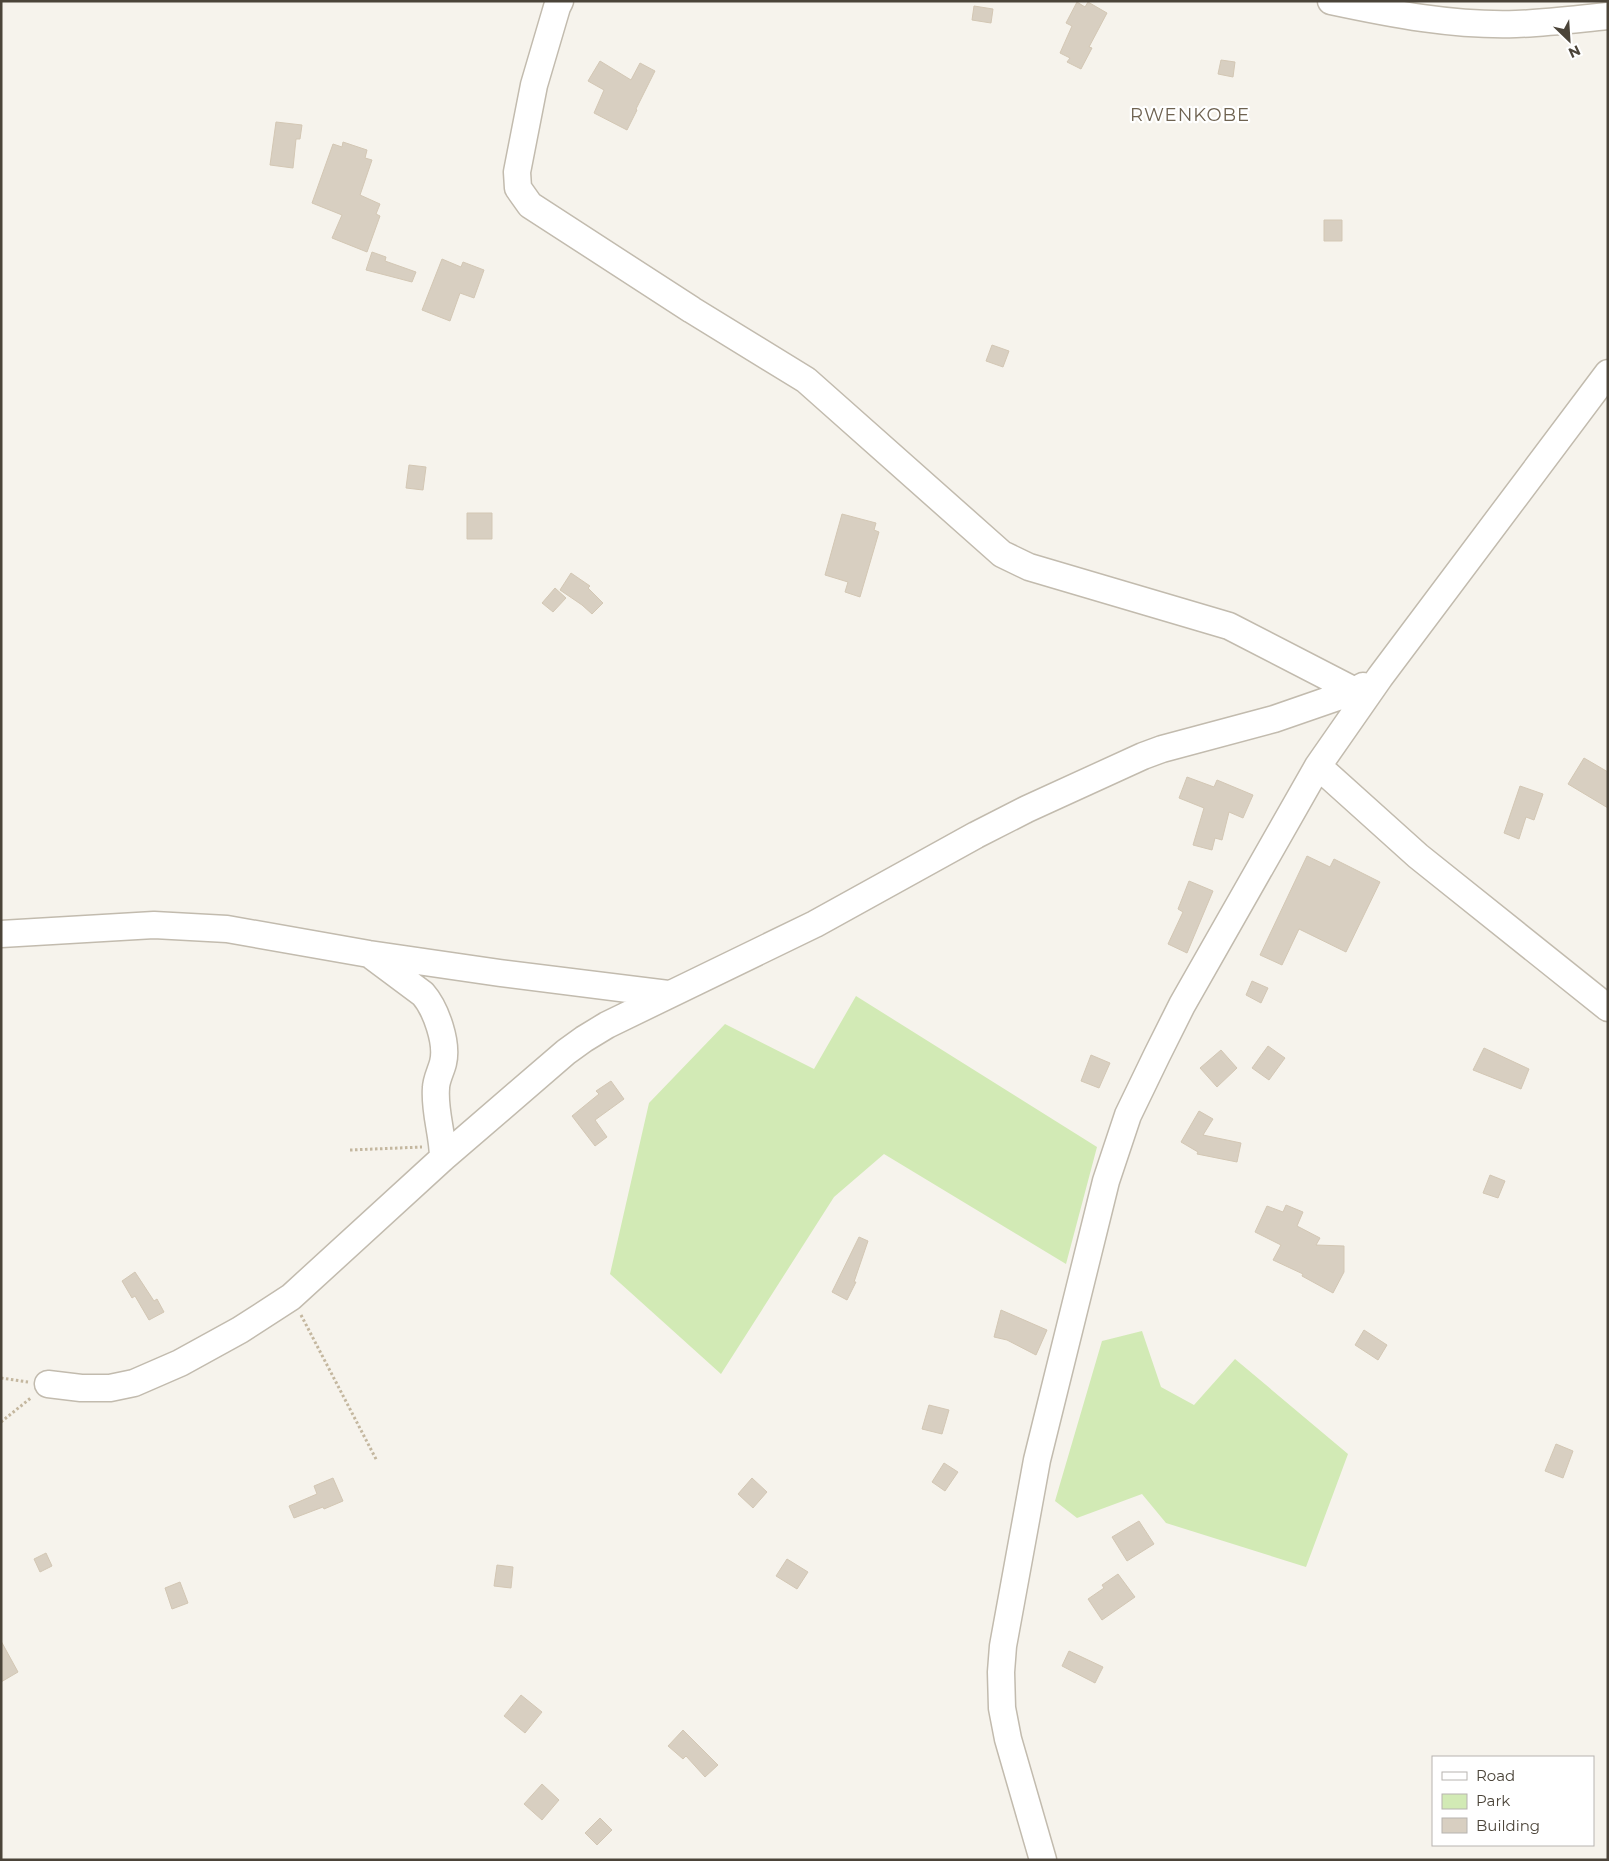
<svg xmlns="http://www.w3.org/2000/svg" width="1609" height="1861" font-family="Montserrat,sans-serif">
<style>
.green{fill:#d2eab5}
.building{fill:#d8cfc1;stroke:#d3c7b4}
.lines{fill:none;stroke-linecap:round;stroke-linejoin:round}
.minor-casing{stroke:#c2bbae;stroke-width:29}
.path{stroke:#c4b79f;stroke-width:3;stroke-dasharray:2.5 2.5;stroke-linecap:butt}
.minor{stroke:#fff;stroke-width:26}
.labels{text-anchor:middle;dominant-baseline:central;stroke-width:4.5;stroke-linejoin:round;paint-order:stroke}
.quarter-label{font-size:18px;letter-spacing:1px;fill:#6e6250;stroke:#fff}
</style>
<rect width="100%" height="100%" fill="#f6f3ec"/>
<!-- green -->
<path class="green" d="M856,996L1097,1147L1066,1264L884,1154L834,1197L721,1374L610,1274L649,1103L725,1024L814,1069Z
M1142,1331L1161,1387L1194,1405L1235,1359L1348,1454L1306,1567L1166,1523L1142,1494L1077,1518L1055,1501L1102,1341Z"/>
<!-- building -->
<path class="building" d="M1077,2L1085,7L1088,2L1107,13L1089,47L1092,48L1081,69L1067,62L1070,58L1060,53L1072,26L1066,23Z
M974,6L993,9L991,23L972,20Z
M1221,60L1235,62L1233,77L1218,74Z
M600,61L631,80L640,63L655,71L636,109L637,110L627,130L594,113L604,90L588,81Z
M276,122L302,125L300,139H296L293,168L270,165Z
M343,142L367,150L365,158L372,160L360,195L380,204L376,214L380,216L367,252L332,238L342,215L312,203L333,144L342,147Z
M1324,220H1342V241H1324Z
M372,252L386,257L385,261L416,272L412,282L366,270Z
M442,259L461,267L463,262L484,270L474,298L460,293L450,321L422,310Z
M992,345L1009,351L1003,367L986,361Z
M409,465L426,467L423,490L406,488Z
M467,513H492V539H467Z
M842,514L876,523L874,530L879,532L860,597L845,592L848,582L825,575Z
M571,573L590,586L588,588L603,603L592,614L582,605L560,590Z
M555,588L566,598L553,612L542,603Z
M1584,758L1608,772V808L1568,784Z
M1187,777L1214,787L1217,780L1253,795L1243,818L1229,812L1222,840L1215,838L1212,850L1193,845L1204,808L1179,798Z
M1520,786L1543,794L1534,820L1526,817L1519,839L1504,833Z
M1307,856L1330,867L1334,859L1380,882L1346,952L1299,929L1282,965L1260,955Z
M1189,881L1213,891L1187,953L1168,944L1183,912L1178,909Z
M1252,981L1268,988L1261,1003L1246,995Z
M1268,1046L1285,1058L1269,1080L1252,1068Z
M1484,1048L1529,1069L1521,1089L1473,1070Z
M1221,1050L1237,1068L1217,1087L1200,1068Z
M1091,1055L1110,1063L1099,1088L1081,1081Z
M611,1081L624,1099L595,1120L607,1137L595,1146L572,1116L599,1094L596,1091Z
M1199,1111L1213,1119L1203,1135L1241,1143L1237,1162L1197,1154L1198,1152L1181,1142Z
M1490,1175L1505,1181L1498,1198L1483,1193Z
M1286,1205L1303,1212L1297,1226L1320,1238L1316,1245L1344,1246V1272L1333,1293L1302,1276L1303,1274L1273,1260L1281,1245L1255,1232L1267,1206L1283,1212Z
M859,1237L868,1241L854,1282H856L847,1300L832,1292Z
M135,1272L154,1301L157,1299L164,1312L149,1320L135,1296L132,1298L122,1281Z
M1001,1310L1047,1330L1036,1355L1007,1340L994,1337Z
M1364,1330L1387,1345L1378,1360L1355,1345Z
M929,1405L949,1410L942,1434L922,1429Z
M1556,1444L1573,1451L1563,1478L1545,1471Z
M944,1463L958,1472L945,1491L932,1482Z
M333,1478L343,1501L324,1509L323,1507L294,1518L289,1506L317,1494L314,1486Z
M752,1478L767,1492L753,1508L738,1494Z
M1139,1521L1154,1544L1127,1561L1112,1537Z
M46,1553L52,1566L40,1572L34,1559Z
M787,1559L808,1572L797,1589L776,1576Z
M497,1565L513,1567L511,1588L494,1586Z
M1118,1574L1135,1597L1102,1620L1088,1599L1104,1588L1102,1585Z
M180,1582L188,1603L172,1609L165,1588Z
M1,1641L18,1672L1,1682Z
M1069,1651L1103,1667L1095,1683L1062,1666Z
M521,1695L542,1712L525,1733L504,1716Z
M683,1730L718,1765L705,1777L686,1756L683,1759L668,1746Z
M542,1784L559,1800L542,1820L524,1804Z
M600,1818L612,1830L597,1845L585,1833Z"/>
<g class="lines">
<!-- minor casing -->
<g class="minor-casing">
<path id="minor" d="M560,1L557,7L534,85L517,172L518,188L530,205L692,310L806,380L1002,554L1029,567L1229,626L1355,691L1363,686
M1331,1C1392,14 1454,26 1516,24C1547,23 1577,19 1608,16
M1318,766L1418,856L1608,1008
M1,934L154,925L227,929L369,954L500,973L668,994
M372,956L423,994C436,1009 448,1043 443,1063C441,1071 436,1080 436,1088C434,1111 443,1135 443,1158
M48,1384L81,1388H110L134,1383L180,1363L240,1330L291,1297L443,1158L566,1052L584,1039L607,1025L815,924L976,835L1027,809L1143,756L1162,749L1274,719L1355,691
M1043,1860L1008,1739L1002,1708L1001,1672L1003,1646L1037,1460L1106,1181L1128,1115L1157,1055L1182,1005L1318,766L1380,677L1608,373"/>
</g>
<!-- path -->
<path class="path" d="M350,1150L422,1147
M301,1315L377,1461
M1,1378L28,1382
M1,1422L32,1397"/>
<!-- minor -->
<use href="#minor" class="minor"/>
</g>
<g class="labels">
<!-- quarter labels -->
<g class="quarter-label">
<text x="1190" y="115">RWENKOBE</text>
</g>
</g>
<!-- border -->
<rect width="1609" height="1861" fill="none" stroke="#4b4439" stroke-width="5"/>
<!-- legend -->
<rect x="1432" y="1756" width="162" height="90" fill="#ffffff" stroke="#b7b4b0"/>
<rect x="1442" y="1772" width="25" height="8" fill="#ffffff" stroke="#b7b4b0"/>
<text x="1476" y="1781" font-size="15" fill="#4b4439">Road</text>
<rect x="1442" y="1794" width="25" height="15" fill="#d2eab5" stroke="#b7b4b0"/>
<text x="1476" y="1806" font-size="15" fill="#4b4439">Park</text>
<rect x="1442" y="1818" width="25" height="15" fill="#d8cfc1" stroke="#b7b4b0"/>
<text x="1476" y="1831" font-size="15" fill="#4b4439">Building</text>
<!-- north arrow -->
<g transform="translate(1569 40) rotate(155)" stroke="#ffffff" stroke-width="4" paint-order="stroke">
<path d="M0-4L9 19L0 12L-9 19Z" fill="#4b4439"/>
<text y="-8" font-size="14" font-weight="bold" text-anchor="middle" fill="#4b4439">N</text>
</g>
</svg>
